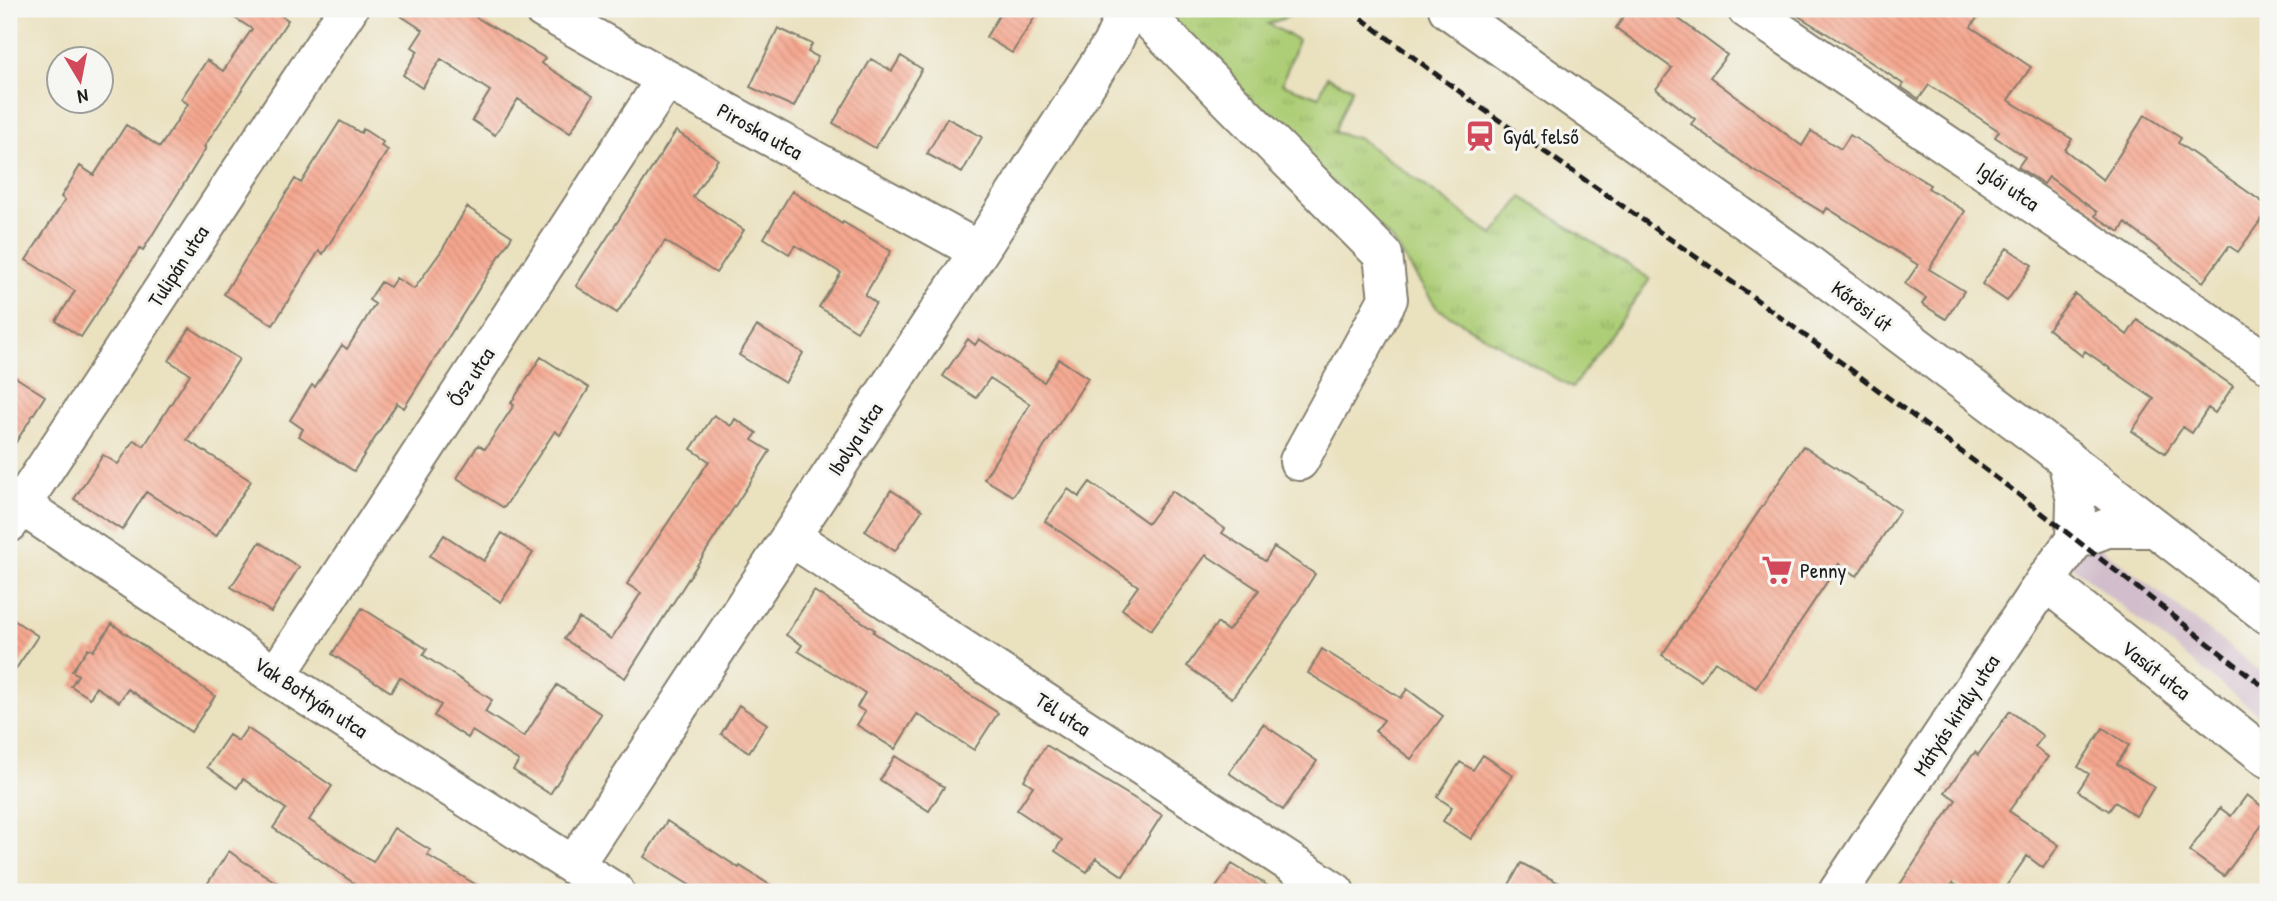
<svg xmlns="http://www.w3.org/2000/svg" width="2277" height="901" font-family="'Patrick Hand',sans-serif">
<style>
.railway{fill:#d1bdcb}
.grass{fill:url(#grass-tufts);stroke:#64754a;stroke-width:2}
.building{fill:url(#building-back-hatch)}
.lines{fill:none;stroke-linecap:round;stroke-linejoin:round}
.minor-casing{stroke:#837e6e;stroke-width:42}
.major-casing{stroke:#837e6e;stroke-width:42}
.minor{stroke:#fff;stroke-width:38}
.major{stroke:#fff;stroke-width:38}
.rail{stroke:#1c1c1c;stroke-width:5;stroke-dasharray:10 5;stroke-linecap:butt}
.labels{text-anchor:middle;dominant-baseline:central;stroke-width:6;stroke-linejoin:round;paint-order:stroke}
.street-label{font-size:21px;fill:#1c1c1c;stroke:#f6f6f2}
.poi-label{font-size:21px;fill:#1c1c1c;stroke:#f6f6f2;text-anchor:start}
</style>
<defs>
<pattern id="grass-tufts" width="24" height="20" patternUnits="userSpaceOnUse" patternTransform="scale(1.75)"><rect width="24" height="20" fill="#adce77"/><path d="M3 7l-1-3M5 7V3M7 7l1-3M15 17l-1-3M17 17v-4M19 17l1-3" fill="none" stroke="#94b066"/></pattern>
<pattern id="building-back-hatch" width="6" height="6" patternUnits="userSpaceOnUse" patternTransform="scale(1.75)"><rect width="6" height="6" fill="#f5a68e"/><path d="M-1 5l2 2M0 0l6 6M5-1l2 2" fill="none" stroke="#d18e7a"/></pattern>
</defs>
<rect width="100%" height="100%" fill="#f6f6f2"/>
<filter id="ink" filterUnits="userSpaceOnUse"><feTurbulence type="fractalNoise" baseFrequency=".0143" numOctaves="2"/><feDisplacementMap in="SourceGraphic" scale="14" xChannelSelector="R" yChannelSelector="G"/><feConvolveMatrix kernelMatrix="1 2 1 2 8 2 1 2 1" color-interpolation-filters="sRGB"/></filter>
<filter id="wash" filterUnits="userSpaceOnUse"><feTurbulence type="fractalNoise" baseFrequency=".00686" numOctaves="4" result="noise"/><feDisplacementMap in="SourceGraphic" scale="28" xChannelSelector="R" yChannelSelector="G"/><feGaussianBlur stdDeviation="1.57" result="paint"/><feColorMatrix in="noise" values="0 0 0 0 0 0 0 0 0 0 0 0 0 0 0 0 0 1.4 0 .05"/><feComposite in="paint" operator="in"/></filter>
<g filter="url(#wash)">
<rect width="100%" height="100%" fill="#eae1bf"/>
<!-- railway -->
<path class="railway" d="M2061,516L2268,677V722L2041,542Z"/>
<!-- grass -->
<path class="grass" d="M1155,9H1297L1301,12L1268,24L1298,40L1282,84L1319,97L1327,77L1352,88L1334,132L1360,139L1493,235L1522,197L1650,279L1572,388L1437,308L1392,240Z"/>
<g id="blocks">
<!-- building -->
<path class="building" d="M221,9H271L288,20L204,147L206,148L143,250L140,248L81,337L56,321L75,291L26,260L65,200L61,197L80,166L94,175L126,125L160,147L188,104L181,99L207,60L223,71L252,29Z
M390,9H462L545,58L541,63L593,96L570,133L518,99L495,135L472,120L490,91L441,59L422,88L403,75L418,51L412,47L423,30Z
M1003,9H1040L1012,53L986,37Z
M1629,9H1687L1679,19L1727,55L1710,77L1802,146L1811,131L1841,149L1850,135L1930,185L1928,188L1965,211L1929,269L1964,291L1946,319L1922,304L1926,298L1905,284L1918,265L1827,208L1824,213L1750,168L1691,124L1695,119L1656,89L1672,68L1616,28Z
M1787,9H1964L1977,18L1971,27L2031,67L2008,100L2072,139L2065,150L2103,180L2145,115L2181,138L2178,143L2268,206V210L2238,252L2229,246L2203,282L2125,223L2120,232L2095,216L2097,212L2049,177L2044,184L2018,167L2025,157L1995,137L1999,131L1929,85L1919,99L1901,87L1903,84L1847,46Z
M778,28L812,44L808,52L818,57L794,107L750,87Z
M901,56L922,69L875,148L833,123L871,59L892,71Z
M947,118L982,137L962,173L927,154Z
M340,121L361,133L363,129L383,142L381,146L388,150L323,254L319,251L273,325L224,294L295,179L301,183Z
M676,131L718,159L693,197L744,230L716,273L665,241L617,313L576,286Z
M792,191L842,224L843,222L891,251L865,295L876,303L857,331L819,307L841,273L795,245L789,254L764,238Z
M467,207L512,236L404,408L397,403L354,471L299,436L303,429L290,420L312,385L315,387L342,345L347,349L375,304L369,300L381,282L390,287L396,278L414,289L442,250Z
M2007,248L2032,265L2007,301L1982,284Z
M2075,294L2127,335L2137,320L2233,386L2215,413L2208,408L2192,433L2183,427L2165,453L2132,431L2154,399L2085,351L2082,356L2048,329Z
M757,326L803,353L785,383L739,355Z
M190,328L239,359L187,440L251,481L216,536L146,492L122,530L74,499L103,455L118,464L134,440L144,446L190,374L169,361Z
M968,339L975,345L979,339L1044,382L1059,359L1088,378L1013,496L984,479L1030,404L990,378L976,398L943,376Z
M541,357L589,388L560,435L555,431L504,508L457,478L478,445L485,449L514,405L511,403Z
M9,373L45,396L9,453Z
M714,415L731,426L735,419L757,433L752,440L770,451L625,678L564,639L579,618L611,639L641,593L627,584L709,461L691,449Z
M1803,446L1900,510L1857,576L1839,564L1756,688L1715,661L1701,681L1662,655Z
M1090,482L1148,523L1172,491L1225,529L1222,533L1265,561L1274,547L1315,574L1273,641L1232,698L1187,666L1217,623L1228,631L1259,590L1206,555L1151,630L1122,609L1138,586L1045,521L1068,489L1079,497Z
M891,490L922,510L895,551L865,531Z
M502,533L533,553L501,602L430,556L444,535L484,561Z
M260,542L299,567L271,612L231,587Z
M814,591L875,630L873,632L998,713L974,750L917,714L895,749L857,725L865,712L857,707L865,693L798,651L802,645L786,635Z
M362,608L427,649L423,655L492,700L485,712L524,737L557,685L601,714L550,794L513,770L519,761L472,731L468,738L434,716L441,705L400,677L391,692L332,654Z
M9,617L38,636L9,679Z
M112,624L215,696L191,732L128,689L119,702L96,687L90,698L71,686L78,675L72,671L88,648L93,651Z
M1322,649L1401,698L1407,689L1443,716L1411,759L1375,731L1384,720L1308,673Z
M739,705L767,724L749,752L721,734Z
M2010,711L2043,736L2035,747L2048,757L2009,811L2059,845L2043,868L2027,856L2002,892H1966L1953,883L1947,892H1895L1956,800L1945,792L1975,752L1978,755Z
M1263,724L1317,761L1283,810L1229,773Z
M247,728L332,786L309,820L373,862L394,828L430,850L427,855L488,892H367L273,828L286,809L243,779L237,788L207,767L229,735L238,741Z
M2103,728L2129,745L2117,764L2154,787L2136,816L2115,802L2109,811L2078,791L2089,774L2078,767Z
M1046,745L1162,815L1123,876L1096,858L1087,872L1055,851L1062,840L1017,810L1033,786L1024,780Z
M1483,755L1513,775L1471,839L1443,821L1452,807L1437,797L1460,762L1473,770Z
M895,756L944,787L929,811L880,780Z
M2247,795L2268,811V817L2224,876L2189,851L2220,808L2231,816Z
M667,821L739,868L740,866L781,892H701L644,857Z
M229,851L240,859L291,892H202Z
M1521,863L1576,892H1505Z
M1232,864L1278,892H1213Z"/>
</g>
</g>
<g filter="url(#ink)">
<use href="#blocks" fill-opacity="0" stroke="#837e6e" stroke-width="2"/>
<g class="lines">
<!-- minor casing -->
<g class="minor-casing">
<path id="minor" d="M543,9L666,79L979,251
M1139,9L1383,255L1388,299L1299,461
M1747,9L2268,363
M2067,459L2076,501L2075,540
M9,497L276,676L615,892
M9,523L348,9
M791,537L1335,892
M2045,581L2268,758
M276,676L666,79
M574,865L979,251L1112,44L1128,9
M1838,892L2045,581L2075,540L2107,528H2155"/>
</g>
<!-- major casing -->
<g class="major-casing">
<path id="major" d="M1448,9L1806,263L2044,442L2268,615"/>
</g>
<!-- minor -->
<use href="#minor" class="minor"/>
<!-- major -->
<use href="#major" class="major"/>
<!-- rail -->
<path class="rail" d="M1349,9L1480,107L1745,291L2010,488L2268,690"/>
</g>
</g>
<!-- icons -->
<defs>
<g id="station-bare" transform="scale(2.415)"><path d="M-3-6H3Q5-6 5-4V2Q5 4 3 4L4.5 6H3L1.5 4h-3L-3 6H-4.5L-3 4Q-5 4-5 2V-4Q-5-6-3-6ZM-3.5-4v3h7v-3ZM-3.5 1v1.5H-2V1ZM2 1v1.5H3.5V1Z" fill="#d1495b" stroke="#f6f6f2" stroke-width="2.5" paint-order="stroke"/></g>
<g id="supermarket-bare" transform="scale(2.415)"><path d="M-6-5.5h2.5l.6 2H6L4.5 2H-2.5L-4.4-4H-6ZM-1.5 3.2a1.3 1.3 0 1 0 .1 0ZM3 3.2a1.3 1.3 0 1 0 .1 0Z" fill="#d1495b" stroke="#f6f6f2" stroke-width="2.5" paint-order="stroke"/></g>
</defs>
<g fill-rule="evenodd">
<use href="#station-bare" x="1480" y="136"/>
<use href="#supermarket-bare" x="1777" y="570"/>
</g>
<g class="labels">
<!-- street labels -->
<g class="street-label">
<text transform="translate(760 131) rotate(29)">Piroska utca</text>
<text transform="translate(2008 186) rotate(34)">Iglói utca</text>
<text transform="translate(178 266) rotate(-57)">Tulipán utca</text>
<text transform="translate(1862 306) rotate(37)">Kőrösi út</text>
<text transform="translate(471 377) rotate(-57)">Ősz utca</text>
<text transform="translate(855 439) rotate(-57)">Ibolya utca</text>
<text transform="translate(2156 670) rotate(38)">Vasút utca</text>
<text transform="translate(311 697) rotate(33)">Vak Bottyán utca</text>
<text transform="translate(1063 714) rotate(33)">Tél utca</text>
<text transform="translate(1956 715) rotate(-57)">Mátyás király utca</text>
</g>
<!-- poi labels -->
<g class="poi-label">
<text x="1503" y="136">Gyál felső</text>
<text x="1800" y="570">Penny</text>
</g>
</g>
<!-- margin -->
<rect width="2277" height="901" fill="none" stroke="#f6f6f2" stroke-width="35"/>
<!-- north arrow -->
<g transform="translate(80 80) rotate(170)"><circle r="33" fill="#f6f6f2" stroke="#9f9f9c" stroke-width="2"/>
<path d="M0-5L12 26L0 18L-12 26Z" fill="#d1495b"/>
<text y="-10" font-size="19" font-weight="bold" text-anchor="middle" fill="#1c1c1c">N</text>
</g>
</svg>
